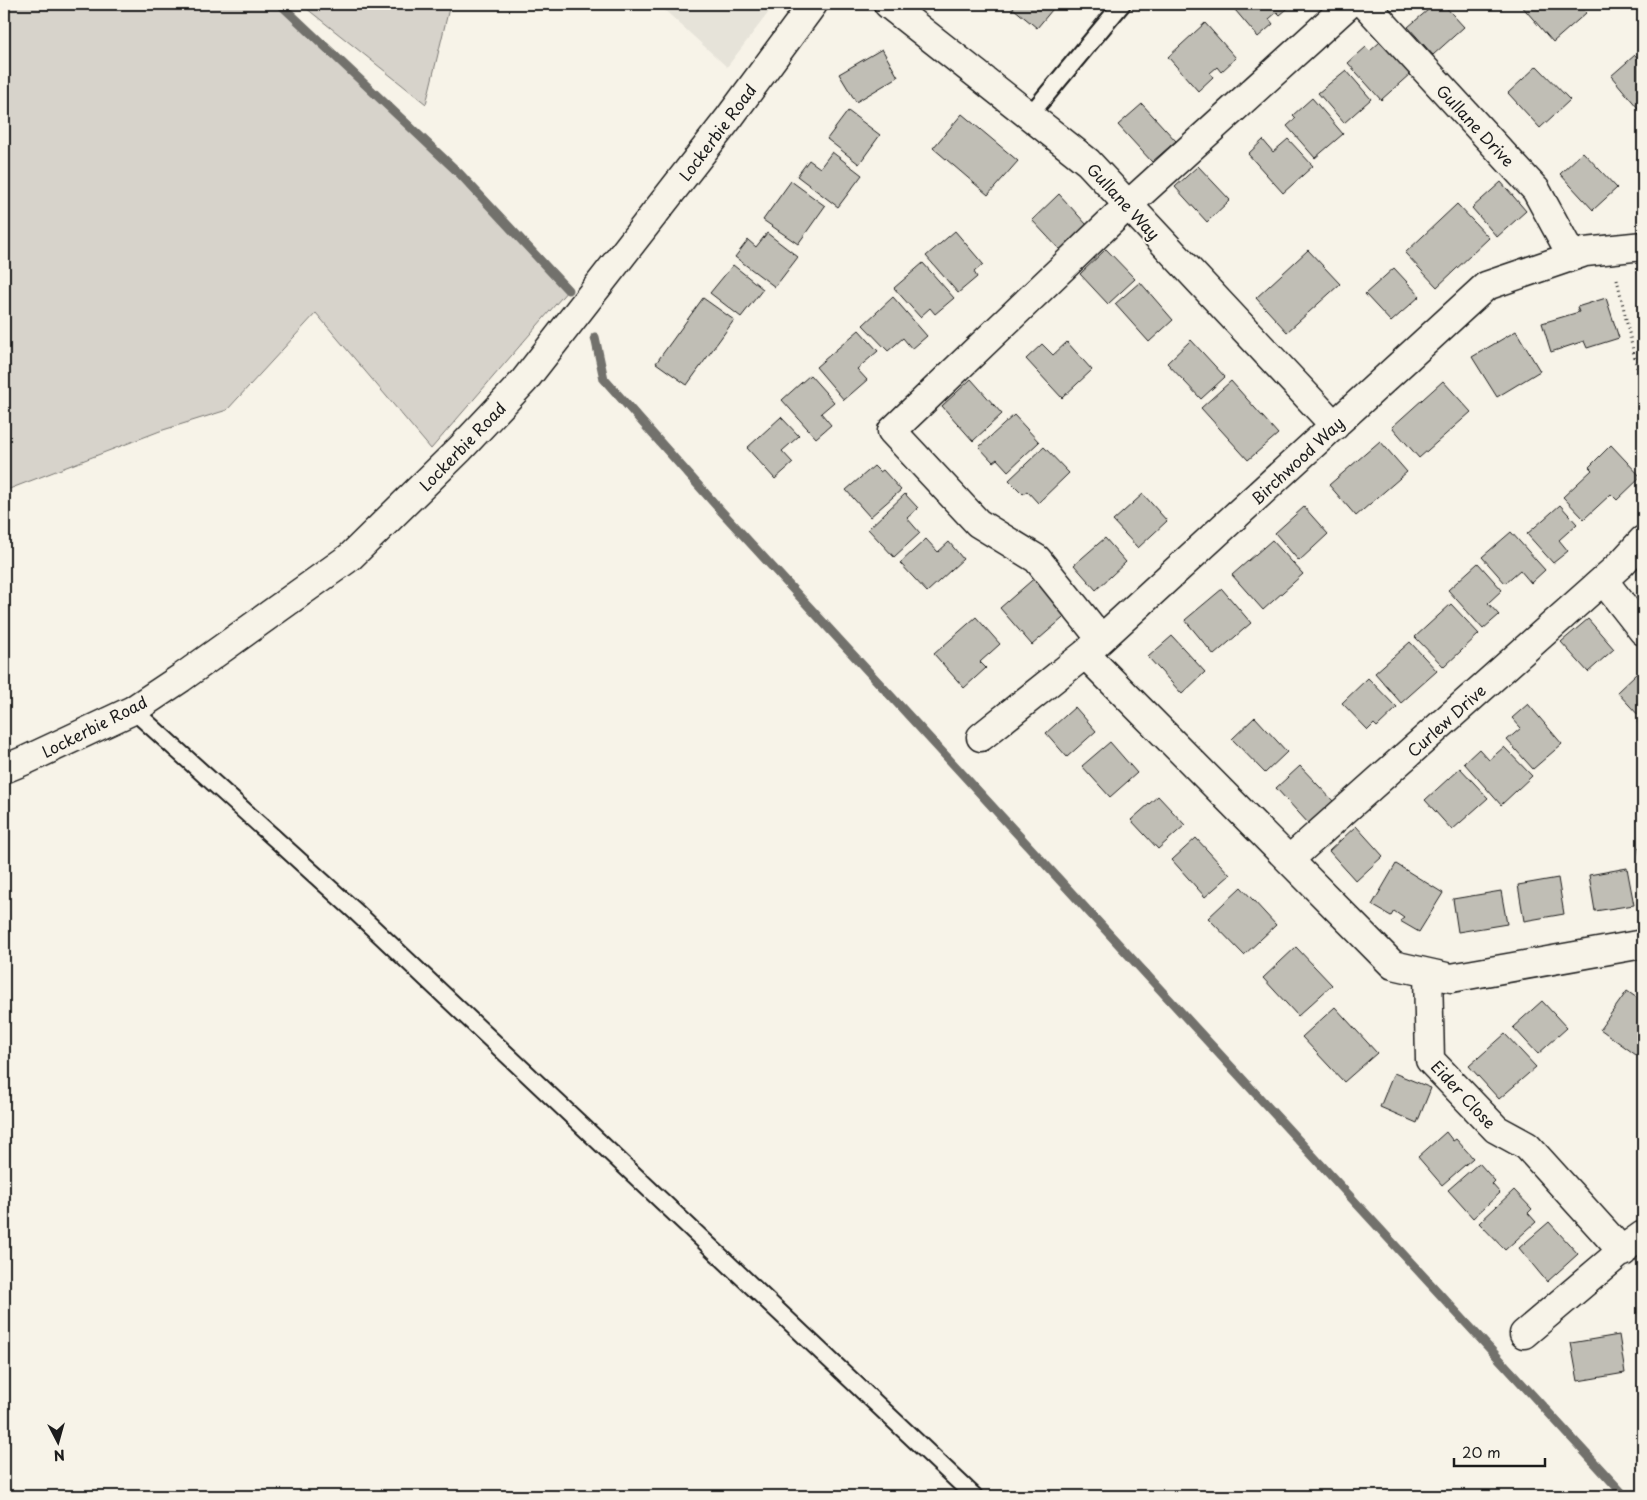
<svg xmlns="http://www.w3.org/2000/svg" width="1647" height="1500" font-family="'Playpen Sans',sans-serif">
<style>
.built{fill:#e6e3d9}
.green{fill:#d7d3cb;stroke:#7a7874}
.lines{fill:none;stroke-linecap:round;stroke-linejoin:round}
.stream{stroke:#72716c;stroke-width:9}
.building{fill:#c0beb5;stroke:#1c1c1c}
.lane-casing{stroke:#1c1c1c;stroke-width:20}
.street-casing{stroke:#1c1c1c;stroke-width:31}
.primary-casing{stroke:#1c1c1c;stroke-width:31}
.path{stroke:#1c1c1c;stroke-width:3;stroke-dasharray:1 4;stroke-linecap:butt}
.lane{stroke:#f7f3e8;stroke-width:16}
.street{stroke:#f7f3e8;stroke-width:28}
.primary{stroke:#f7f3e8;stroke-width:28}
.labels{text-anchor:middle;dominant-baseline:central;stroke-width:4;stroke-linejoin:round;paint-order:stroke}
.street-label{font-size:16px;fill:#1c1c1c;stroke:#f7f3e8}
</style>
<rect width="100%" height="100%" fill="#f7f3e8"/>
<filter id="ink" filterUnits="userSpaceOnUse"><feTurbulence type="fractalNoise" baseFrequency=".02" numOctaves="2"/><feDisplacementMap in="SourceGraphic" scale="10" xChannelSelector="R" yChannelSelector="G"/><feConvolveMatrix kernelMatrix="1 2 1 2 8 2 1 2 1" color-interpolation-filters="sRGB"/></filter>
<g filter="url(#ink)">
<!-- built -->
<path class="built" d="M658,4H775L727,67Z"/>
<!-- green -->
<path class="green" d="M4,4H280L460,174L568,290L431,449L316,313L227,410L160,431L4,491Z
M301,4H450L426,104Z"/>
<g class="lines">
<!-- stream -->
<path class="stream" d="M280,4L460,174L568,290
M595,337L604,379L722,512L1625,1496"/>
</g>
<!-- building -->
<path class="building" d="M1008,4H1057L1037,28Z
M1230,4H1293L1280,15L1277,12L1269,19L1273,24L1258,37Z
M1435,4H1443L1464,27L1433,55L1408,27Z
M1520,4H1578L1586,13L1553,42Z
M1205,23L1236,58L1221,72L1217,67L1210,73L1213,77L1198,91L1168,57Z
M1380,42L1410,74L1381,100L1348,63L1366,47L1370,51Z
M882,49L898,77L856,102L839,74Z
M1635,55L1643,64V114L1611,76Z
M1537,66L1570,100L1540,128L1508,93Z
M1346,70L1371,99L1344,123L1318,93Z
M1312,98L1343,134L1315,158L1287,126L1296,118L1293,115Z
M1142,104L1176,141L1152,162L1118,125Z
M848,111L880,135L859,164L827,139Z
M962,114L1018,161L988,195L933,148Z
M1288,139L1313,166L1283,193L1248,154L1263,140L1273,152Z
M832,152L862,175L838,207L797,176L809,160L820,168Z
M1583,152L1617,188L1593,210L1560,174Z
M1198,166L1230,200L1207,222L1175,187Z
M791,181L825,206L798,244L763,220Z
M1501,182L1526,211L1497,237L1472,208Z
M1059,194L1087,225L1060,250L1032,220Z
M1457,204L1489,238L1437,287L1405,253Z
M955,231L983,264L974,272L977,277L958,293L926,256Z
M767,233L798,257L775,287L735,257L748,240L756,247Z
M1106,249L1135,279L1108,304L1080,274Z
M1308,250L1340,284L1287,332L1256,298Z
M923,263L954,298L935,314L930,308L920,317L894,288Z
M733,265L763,289L741,317L710,293Z
M1394,268L1420,296L1391,322L1365,294Z
M1140,282L1173,320L1149,342L1115,304Z
M893,297L927,336L912,349L903,338L888,351L863,325Z
M703,298L734,320L687,385L656,363Z
M1606,298L1619,338L1587,348L1584,341L1551,352L1542,323L1579,312L1577,307Z
M859,330L878,351L857,369L867,380L844,400L816,367Z
M1516,331L1540,371L1497,397L1472,357Z
M1191,340L1225,377L1201,399L1167,363Z
M1067,342L1092,370L1062,398L1026,359L1042,344L1053,355Z
M810,375L834,402L821,413L831,425L816,438L782,400Z
M971,379L1002,414L973,441L942,406Z
M1231,381L1278,434L1248,460L1201,408Z
M1443,381L1471,412L1419,458L1392,427Z
M1014,415L1039,442L1008,471L997,459L993,462L979,447Z
M781,417L799,436L782,451L793,463L775,479L747,448Z
M1380,441L1407,472L1356,516L1329,485Z
M1611,445L1641,477L1617,500L1611,494L1584,519L1563,497L1592,470L1589,467Z
M1044,447L1069,473L1038,503L1027,491L1023,494L1009,480Z
M874,466L880,472L883,470L901,490L870,517L846,490Z
M905,494L918,508L907,518L920,533L894,557L868,529Z
M1143,494L1167,521L1138,548L1113,521Z
M1560,505L1577,524L1559,540L1568,551L1553,563L1527,534Z
M1304,507L1328,534L1299,561L1275,533Z
M1511,532L1545,570L1531,583L1520,570L1505,583L1482,557Z
M1105,538L1126,562L1096,590L1074,565Z
M926,539L938,552L949,542L963,559L927,592L900,563Z
M1272,540L1303,574L1263,610L1232,575Z
M1478,563L1502,590L1488,603L1499,615L1483,629L1448,590Z
M1038,575L1070,612L1032,645L1000,608Z
M1222,589L1251,623L1214,655L1185,620Z
M1451,604L1479,634L1444,667L1415,637Z
M976,617L1000,644L980,662L986,668L964,688L934,654Z
M1588,619L1614,649L1588,672L1561,642Z
M1172,636L1205,672L1182,694L1148,657Z
M1410,642L1437,671L1401,703L1375,673Z
M1637,673L1643,679V729L1637,722L1641,718L1617,692Z
M1368,678L1397,708L1377,727L1374,724L1368,730L1342,703Z
M1528,704L1562,744L1533,769L1507,740L1521,728L1512,718Z
M1075,707L1096,731L1067,757L1046,733Z
M1255,717L1287,752L1265,773L1232,739Z
M1110,742L1137,773L1110,797L1082,766Z
M1504,747L1532,776L1501,805L1464,763L1479,749L1489,760Z
M1300,766L1334,802L1309,824L1276,788Z
M1460,768L1488,798L1452,830L1425,800Z
M1158,796L1185,825L1158,849L1131,820Z
M1356,826L1383,856L1356,881L1329,851Z
M1196,838L1230,875L1205,897L1172,860Z
M1643,846V871L1639,847Z
M1396,864L1443,893L1419,932L1400,921L1404,918L1394,911L1391,916L1372,905Z
M1627,868L1634,905L1595,911L1589,875Z
M1558,878L1564,914L1524,921L1518,885Z
M1241,887L1276,925L1244,955L1208,918Z
M1501,891L1507,924L1458,932L1453,899Z
M1296,947L1332,985L1298,1016L1263,978Z
M1627,991L1643,1002V1060L1600,1029Z
M1542,1001L1567,1028L1538,1054L1513,1027Z
M1335,1007L1377,1053L1344,1082L1302,1037Z
M1505,1034L1536,1067L1499,1099L1469,1066Z
M1394,1073L1431,1088L1417,1123L1380,1107Z
M1446,1132L1453,1141L1456,1139L1473,1158L1442,1185L1418,1157Z
M1479,1163L1495,1181L1492,1184L1500,1193L1473,1218L1448,1190Z
M1514,1190L1532,1209L1528,1213L1536,1222L1505,1250L1479,1223Z
M1549,1222L1578,1254L1547,1282L1519,1248Z
M1619,1335L1625,1373L1578,1381L1571,1343Z"/>
<g class="lines">
<!-- lane casing -->
<g class="lane-casing">
<path id="lane" d="M1029,116L1122,4
M133,710L356,912L974,1496"/>
</g>
<!-- street casing -->
<g class="street-casing">
<path id="street" d="M888,4L1088,162L1335,426
M1365,4L1536,190L1572,256
M1603,580L1643,631
M1101,639L1037,559L978,523L892,431L1128,205L1349,4
M1085,654L1393,965L1451,978L1643,944
M981,737L1085,654L1486,286L1585,252L1643,246
M1289,860L1621,564L1643,540
M1428,973L1430,1060L1496,1129L1527,1146L1623,1252
M1524,1334L1629,1245L1643,1235"/>
</g>
<!-- primary casing -->
<g class="primary-casing">
<path id="primary" d="M4,769L26,760L133,710L181,678L350,557L460,449L524,381L729,118L813,4"/>
</g>
<!-- path -->
<path class="path" d="M1617,279L1643,395"/>
<!-- lane -->
<use href="#lane" class="lane"/>
<!-- street -->
<use href="#street" class="street"/>
<!-- primary -->
<use href="#primary" class="primary"/>
</g>
</g>
<g class="labels">
<!-- street labels -->
<g class="street-label">
<text transform="translate(1476 125) rotate(47)">Gullane Drive</text>
<text transform="translate(717 132) rotate(-53)">Lockerbie Road</text>
<text transform="translate(1124 201) rotate(47)">Gullane Way</text>
<text transform="translate(462 446) rotate(-46)">Lockerbie Road</text>
<text transform="translate(1297 460) rotate(-43)">Birchwood Way</text>
<text transform="translate(1446 720) rotate(-42)">Curlew Drive</text>
<text transform="translate(94 726) rotate(-27)">Lockerbie Road</text>
<text transform="translate(1464 1094) rotate(47)">Eider Close</text>
</g>
</g>
<!-- margin -->
<rect width="1647" height="1500" fill="none" stroke="#f7f3e8" stroke-width="20"/>
<rect x="10" y="10" width="1627" height="1480" fill="none" stroke="#1c1c1c" stroke-width="2" filter="url(#ink)"/>
<!-- north arrow -->
<g transform="translate(58 1442) rotate(174)" stroke="#f7f3e8" stroke-width="4" paint-order="stroke">
<path d="M0-4L9 19L0 12L-9 19Z" fill="#1c1c1c"/>
<text y="-8" font-size="14" font-weight="bold" text-anchor="middle" fill="#1c1c1c">N</text>
</g>
<!-- scale -->
<path d="M1454 1458v8h91v-8" fill="none" stroke="#1c1c1c" stroke-width="2.5"/>
<text x="1462" y="1458" font-size="15" fill="#1c1c1c" stroke="#f7f3e8" stroke-width="4" paint-order="stroke">20 m</text>
</svg>
